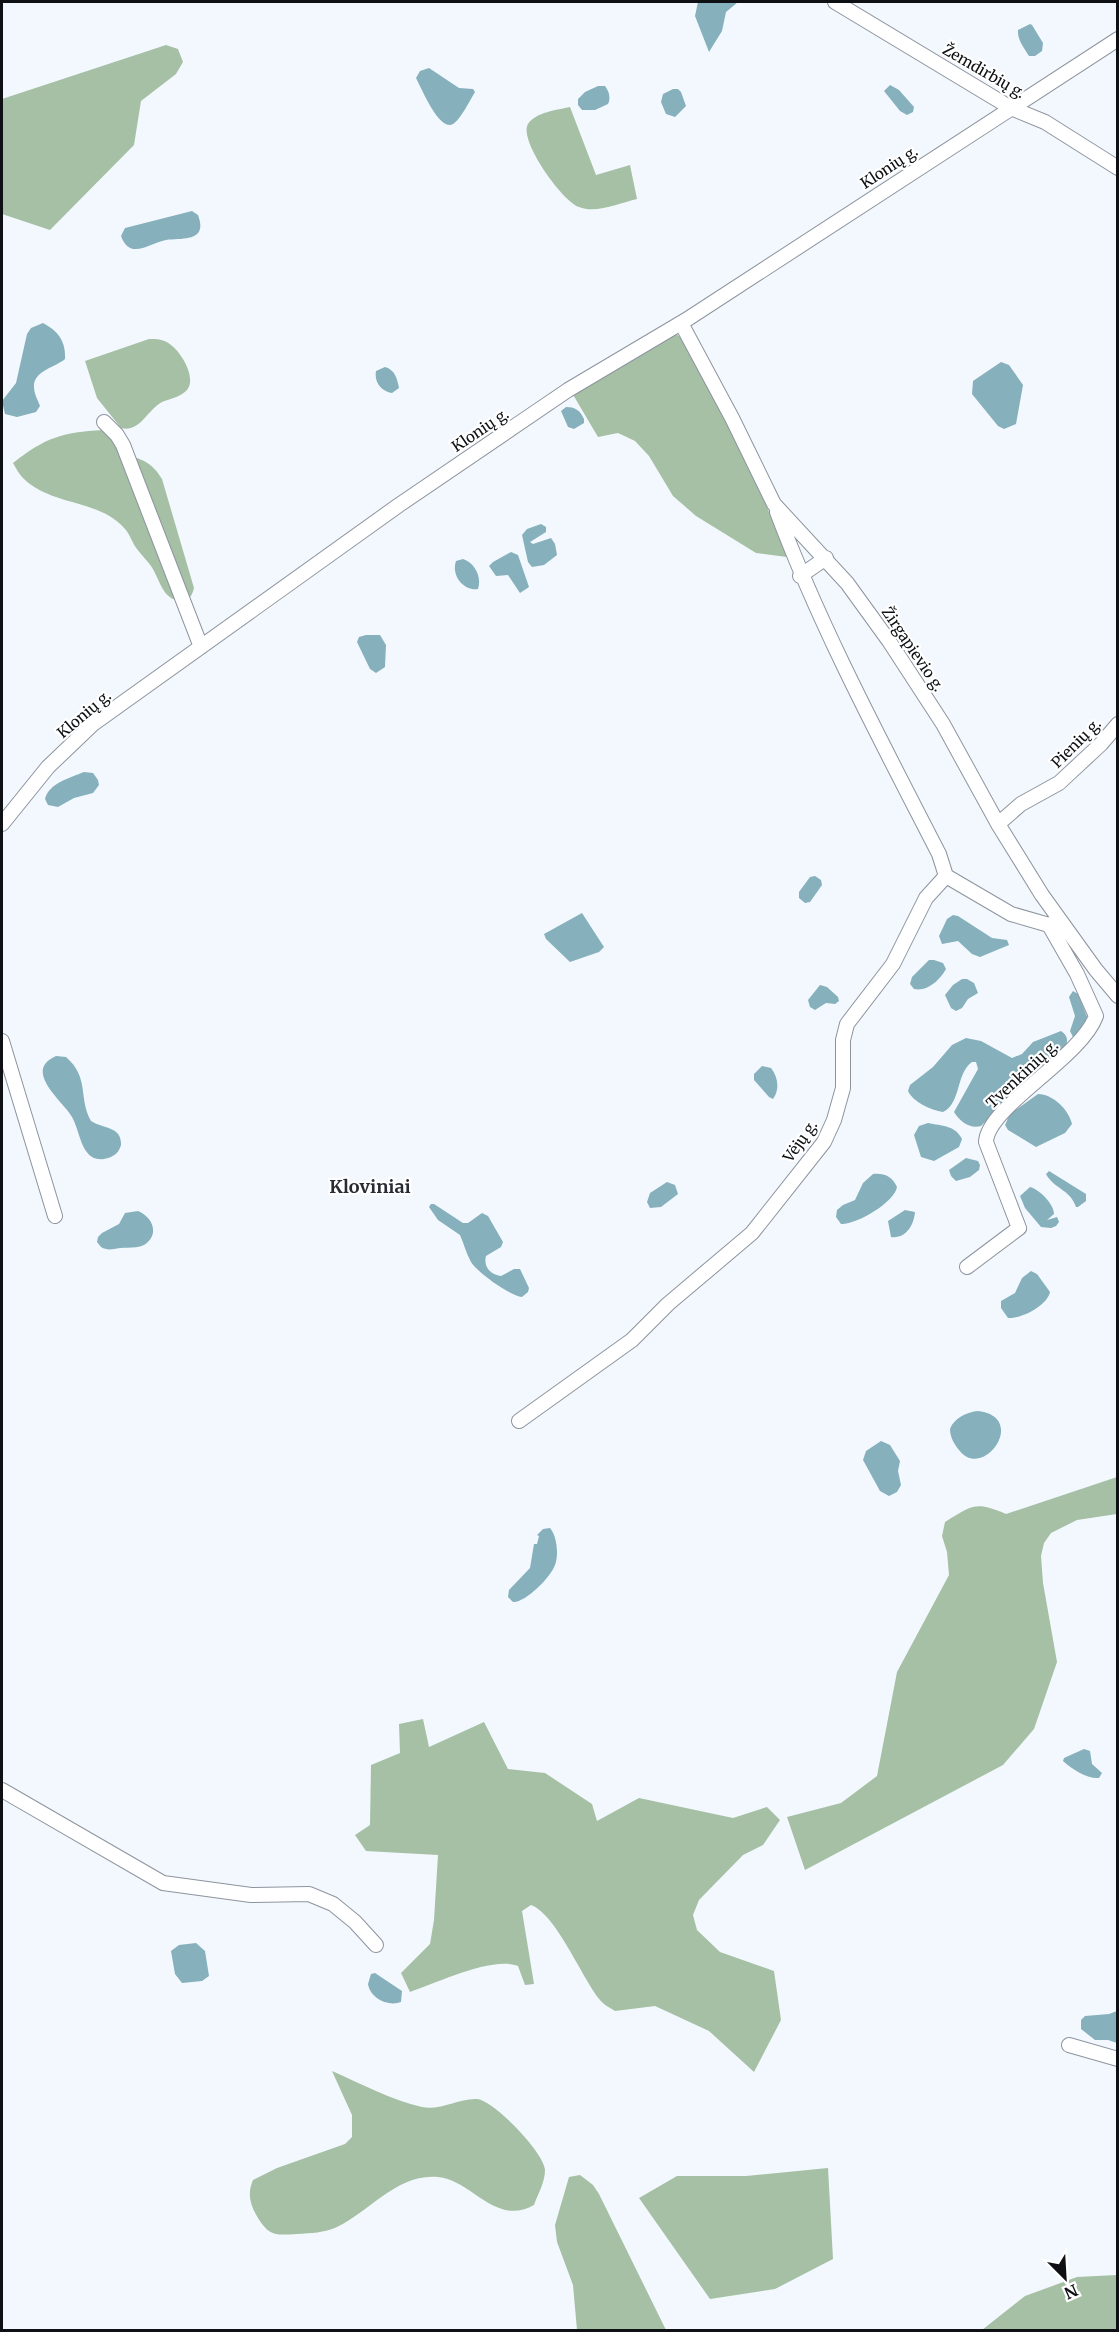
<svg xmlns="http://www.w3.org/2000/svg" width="1119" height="2332" font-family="Merriweather,serif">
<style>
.forest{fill:#a5c0a4}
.water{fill:#85b0bc}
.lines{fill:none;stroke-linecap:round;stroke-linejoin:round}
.minor-casing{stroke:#8d949e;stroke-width:16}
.minor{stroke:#fff;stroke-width:14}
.labels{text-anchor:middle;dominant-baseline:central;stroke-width:4.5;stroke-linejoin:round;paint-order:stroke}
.street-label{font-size:15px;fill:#0e1013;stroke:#fff}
.quarter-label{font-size:18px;font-weight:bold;fill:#272c34;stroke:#fff}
</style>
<rect width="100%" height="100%" fill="#f3f8fe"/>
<!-- forest -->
<path class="forest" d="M166,45L178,49L183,62L176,74L141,101L134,145L50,230L2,214V99Z
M570,107L596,175L630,165L637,199C620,203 596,214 579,207C563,202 518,140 528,124C536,112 557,110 570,107Z
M676,334L685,341L757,482L787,557L756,553L696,516L673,496L649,456L635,441L618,433L598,437L572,393Z
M149,339C157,339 164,339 171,345C181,352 197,378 187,390C182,396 170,399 162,402C147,410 140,433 121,428L97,398L85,361Z
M103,430L112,436L123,454C142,459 152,462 162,479L194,588C192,596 190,599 183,600C163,603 160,579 151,566C147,560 141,555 137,549C132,543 130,534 125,529C100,499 50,506 23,478C19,474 16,468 13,463C45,438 62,432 103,430Z
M1117,1477V1514L1077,1520L1051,1533L1044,1543L1041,1556L1043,1583L1057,1662L1034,1729L1003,1765L805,1870L787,1817L841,1803L877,1776L897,1672L949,1575L947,1552L942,1536L945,1522C973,1505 975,1501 1006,1514Z
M423,1719L429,1747L484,1722L508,1769L545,1773L592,1804L597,1821L639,1798L733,1818L767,1807L780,1820L763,1845L743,1855L699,1900L693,1915L697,1930L720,1952L774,1971L781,2020L754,2072L709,2031L655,2006L615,2011C610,2008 603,2004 600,2000C582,1978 556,1914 531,1905L522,1911L534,1984L525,1985L518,1966C492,1956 437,1983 410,1992L401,1973L430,1944L434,1920L438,1855L366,1851L355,1835L370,1825L371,1765L400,1753L399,1724Z
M332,2071C362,2084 391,2100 422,2107C440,2111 459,2098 477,2099C493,2100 544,2152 545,2170C545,2182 538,2194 534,2205C495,2227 472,2180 438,2177C398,2173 370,2211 337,2227C324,2233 311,2233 297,2234C276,2235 270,2237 258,2218C250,2205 247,2194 253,2180L277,2168L345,2144L352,2137V2115Z
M828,2168L833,2259L775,2289L710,2299L639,2198L677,2176H746Z
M580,2175L593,2185L599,2194L666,2330H577L573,2285L557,2242L555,2225L569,2177Z
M1117,2275V2330H982L1025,2296L1077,2277Z"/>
<!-- water -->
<path class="water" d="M698,2H738L726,12L722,31L709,52L695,16Z
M1030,24L1032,25L1043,43L1042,51L1035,56H1029C1024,48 1017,39 1018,30Z
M429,68L459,88L473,89L475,92C470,100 461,119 453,124C439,132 421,87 416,78L420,71Z
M890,85L899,90L914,107L913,112L907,115L900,111L884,91Z
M598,86H605C609,91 611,98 608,104L595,110H582L578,105V99L585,92Z
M673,89H678L681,92L686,106L675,117L666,114L661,102L663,94Z
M192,211L198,215C208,242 184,238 166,240C149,243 130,261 121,236L125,228Z
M43,323C58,331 66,341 65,359C56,367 33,371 34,387C34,394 38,400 40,406L36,412L17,417L5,414L2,401L16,383L27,334L31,328Z
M1001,362L1009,365L1023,385L1016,424L1004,429L998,426L972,394L973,381Z
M385,367C395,370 397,378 399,388L392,393C381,391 374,382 376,371Z
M566,407C575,407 580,410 584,419V423L574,429L568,427L561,411Z
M541,524L546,527V532L530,542L533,544L551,538L555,544L557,555L544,565L532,567L528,562L522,535L527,529Z
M511,552L518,555L529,587L520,593L508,575L496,576L489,566L493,562Z
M463,559C475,563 482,577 478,589C463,591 451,575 456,561Z
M366,635H380L386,645L385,667L376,673L370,669L357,642L359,637Z
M84,772L93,773L98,780L99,785L93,793L74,798L58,807L48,805L45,799C49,783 70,778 84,772Z
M815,876L821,880L822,885L810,902L805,903L799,898V892L810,877Z
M582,913L604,947L599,952L570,962L546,939L544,934Z
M953,915L958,916L992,938L1007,940L1009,945L980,957L972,954L958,941L942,944L939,936L947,919Z
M929,960H934L943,963L946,969C940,980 927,992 914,989L910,984L912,977Z
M962,979H967L974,983L978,993L968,999L962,1008L956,1011L951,1008L945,995L953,985Z
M820,985L827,987L838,997L839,1001L835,1004L826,1003L815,1010L810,1007L808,1000Z
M1073,991L1078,994L1088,1019L1087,1023L1073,1037L1070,1031L1075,1016L1069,997Z
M1061,1031C1067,1035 1069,1040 1065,1047L1042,1068L1016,1076L1000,1096L1020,1076L1026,1077V1082L981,1126C970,1129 960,1122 954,1112L978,1069L976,1062H972C956,1073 961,1104 943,1112C931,1110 913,1102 908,1091L910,1085L933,1067L952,1045L966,1038L981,1041L1012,1058L1022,1054L1033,1042Z
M56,1056L66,1057C90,1078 78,1098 91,1121C103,1129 122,1126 121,1145C119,1152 115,1156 108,1158C81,1166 81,1132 72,1117C63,1101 22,1071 56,1056Z
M762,1066L771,1068C778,1077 780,1089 773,1099L769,1097L754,1080V1074Z
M1038,1094C1053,1094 1069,1110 1072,1124L1065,1133L1036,1147L1008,1130L1005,1125L1010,1114Z
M928,1123C942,1126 955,1125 962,1139L959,1147L934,1161L921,1157L914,1135L919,1126Z
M966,1158L978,1161L980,1165L979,1170L970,1177L956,1181L951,1176L949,1170Z
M1049,1171L1086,1194V1201L1078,1207H1076C1070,1189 1054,1189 1046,1174Z
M873,1174C884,1173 892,1176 897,1187C895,1202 856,1225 841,1224L836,1217L837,1210L843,1205L855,1200L863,1183Z
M667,1182L675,1185L678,1194L661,1207L650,1208L647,1202L650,1193Z
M1030,1187C1039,1189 1054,1204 1054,1214L1047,1220L1057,1217L1059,1222L1056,1226L1051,1228L1041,1227L1025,1208L1020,1196Z
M431,1204H434L463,1223H468L482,1213L488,1216L503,1242L501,1247L486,1256C483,1267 491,1275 501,1276L514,1269H520L529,1288L528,1292L522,1297C509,1295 478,1273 471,1262C466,1253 464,1244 460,1235L438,1220L429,1207Z
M905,1210L915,1212C914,1225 906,1239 891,1237L888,1221Z
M138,1211C153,1217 160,1235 144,1245C136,1249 128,1247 120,1248C112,1249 108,1251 101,1247L97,1242L98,1237L102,1233L119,1224L125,1213Z
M1031,1271L1037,1274L1050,1292C1047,1306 1021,1319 1008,1318L1001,1308V1301L1015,1293L1022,1278Z
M978,1411C1029,1417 983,1482 959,1450C954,1444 950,1437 950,1429C954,1418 967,1412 978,1411Z
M881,1441L890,1445L900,1461L898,1471L901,1485L897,1492L889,1496L880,1491L863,1460L866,1451Z
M550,1528C557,1536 559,1555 555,1565C551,1577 525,1603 513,1602L508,1597L509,1590L530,1568L534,1544H537L539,1536L537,1535L543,1529Z
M1084,1749L1090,1751L1092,1764L1102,1773L1099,1778C1087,1779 1072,1769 1063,1761L1064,1758Z
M196,1943L205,1951L209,1976L202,1981L182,1983L175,1974L171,1951L179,1945Z
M375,1973L402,1991L401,2002C388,2007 370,1998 368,1984L371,1974Z
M1117,2011V2043L1108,2040H1095L1081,2029V2020L1085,2016L1109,2014Z"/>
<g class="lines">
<!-- minor casing -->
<g class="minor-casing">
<path id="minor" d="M835,2L1011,108L1045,122L1118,168
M681,323L732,418L774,504L847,583L889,641L943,724L998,824L1042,895L1096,970L1118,996
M104,422L117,435L123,445L201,647
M777,512C822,631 881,741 939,854L946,876
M800,576L826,558
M2,824L48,767L93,724L399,505L568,390L686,320L1118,39
M998,824L1021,804L1059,783L1101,744L1118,724
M946,876L1011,914L1049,925L1055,922
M2,1041L55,1216
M967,1267L1019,1228L986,1142C987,1107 1081,1058 1096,1016L1077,974L1049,925
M519,1421L632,1340L668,1304L752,1233L824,1142L834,1120L843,1088V1040L847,1024L893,964L926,898L946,876
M2,1790L163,1883L251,1895L309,1894L333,1904L355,1922L376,1945
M1069,2045L1118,2059"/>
</g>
<!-- minor -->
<use href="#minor" class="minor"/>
</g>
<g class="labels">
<!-- street labels -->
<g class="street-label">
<text transform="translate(984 71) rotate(30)">Žemdirbių g.</text>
<text transform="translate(889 167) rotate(-33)">Klonių g.</text>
<text transform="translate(480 430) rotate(-34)">Klonių g.</text>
<text transform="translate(913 649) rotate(56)">Žirgapievio g.</text>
<text transform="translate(84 714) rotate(-40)">Klonių g.</text>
<text transform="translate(1076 743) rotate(-45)">Pienių g.</text>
<text transform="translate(1022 1074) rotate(-43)">Tvenkinių g.</text>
<text transform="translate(800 1141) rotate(-55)">Vėjų g.</text>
</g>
<!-- quarter labels -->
<g class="quarter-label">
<text x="370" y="1186">Kloviniai</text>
</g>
</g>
<!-- border -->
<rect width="1119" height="2332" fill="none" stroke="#0e1013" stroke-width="6"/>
<!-- north arrow -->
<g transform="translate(1065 2278) rotate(156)" stroke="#ffffff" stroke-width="4.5" paint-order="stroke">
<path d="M0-4.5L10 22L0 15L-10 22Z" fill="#0e1013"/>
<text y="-9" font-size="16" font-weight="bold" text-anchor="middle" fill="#0e1013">N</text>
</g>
</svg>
